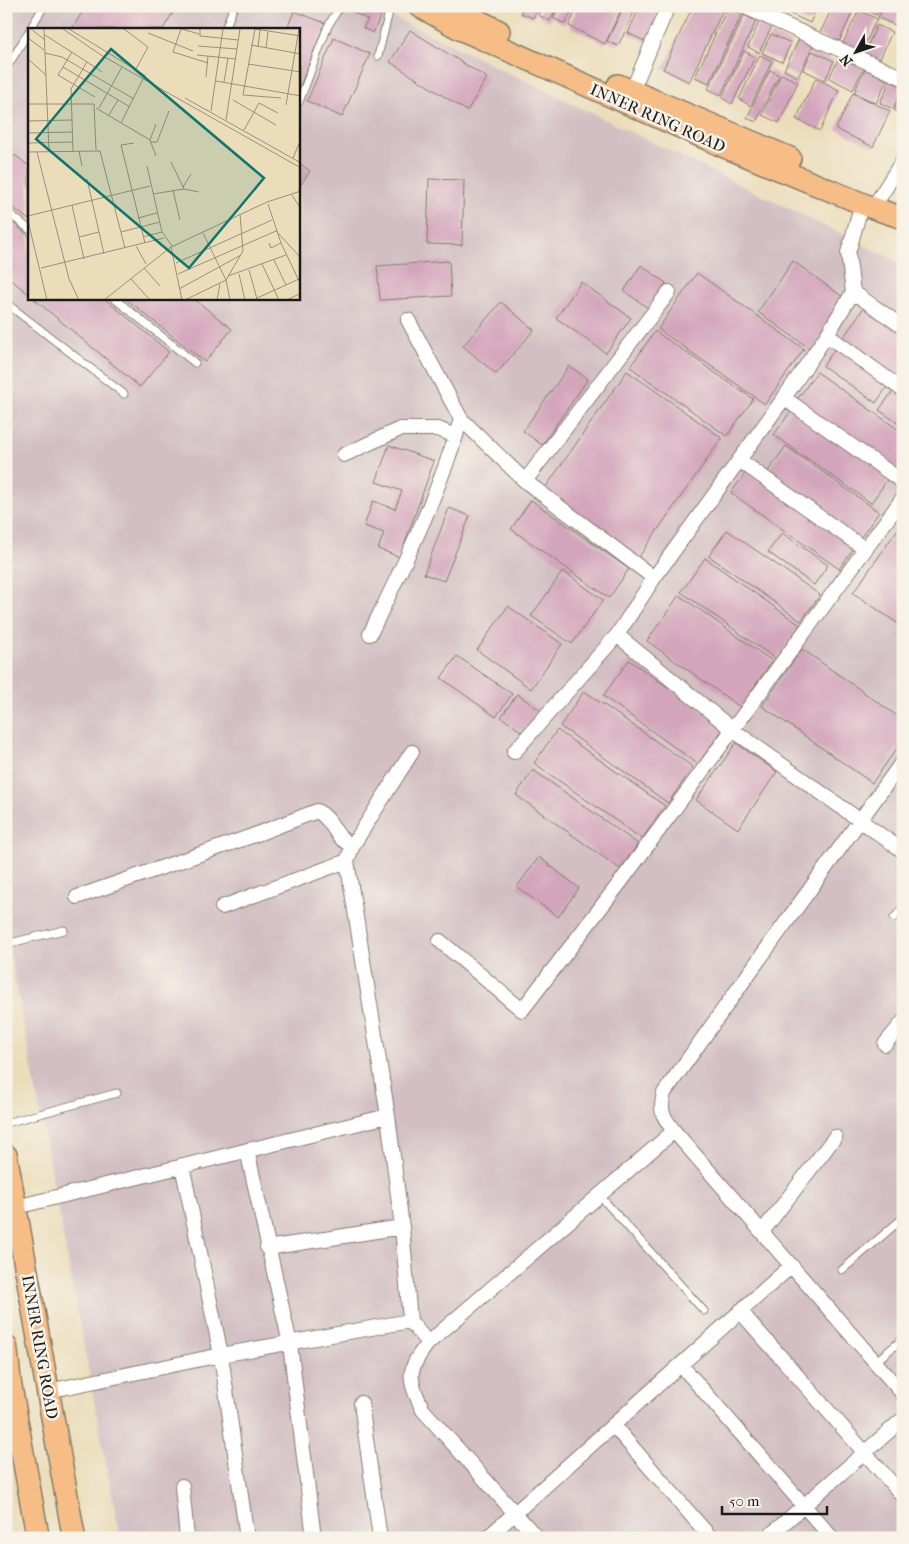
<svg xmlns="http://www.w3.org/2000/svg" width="909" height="1544" font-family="'IM FELL French Canon',serif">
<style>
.industrial{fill:#d2bec3;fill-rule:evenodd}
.building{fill:#d3a5bc}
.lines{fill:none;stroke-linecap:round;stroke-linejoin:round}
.service-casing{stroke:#847c6b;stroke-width:9}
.minor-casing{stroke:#847c6b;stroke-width:16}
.primary-casing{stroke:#847c6b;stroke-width:24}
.trunk-casing{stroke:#847c6b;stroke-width:25}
.service{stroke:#fff;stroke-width:7}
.minor{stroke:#fff;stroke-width:14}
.primary{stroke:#f6be86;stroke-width:21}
.trunk{stroke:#f6be86;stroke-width:22}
.labels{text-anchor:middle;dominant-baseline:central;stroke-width:5;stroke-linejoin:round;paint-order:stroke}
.street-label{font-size:16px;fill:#1c1c1c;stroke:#f7f3e8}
.inset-road{fill:none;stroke:#98907b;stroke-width:1}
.view{fill:#0f766e;fill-opacity:0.15;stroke:#0f766e;stroke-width:2.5}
.inset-edge{fill:none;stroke:#1c1c1c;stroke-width:2.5}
</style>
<rect width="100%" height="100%" fill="#f7f3e8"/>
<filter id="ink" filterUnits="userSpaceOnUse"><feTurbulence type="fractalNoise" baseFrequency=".02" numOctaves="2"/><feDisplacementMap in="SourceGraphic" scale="10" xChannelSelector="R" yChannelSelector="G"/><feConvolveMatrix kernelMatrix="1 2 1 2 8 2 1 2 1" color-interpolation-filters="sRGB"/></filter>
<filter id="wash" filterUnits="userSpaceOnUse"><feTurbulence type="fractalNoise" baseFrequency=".0096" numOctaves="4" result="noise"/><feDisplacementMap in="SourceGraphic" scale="20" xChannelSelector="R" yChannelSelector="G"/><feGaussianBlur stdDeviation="1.12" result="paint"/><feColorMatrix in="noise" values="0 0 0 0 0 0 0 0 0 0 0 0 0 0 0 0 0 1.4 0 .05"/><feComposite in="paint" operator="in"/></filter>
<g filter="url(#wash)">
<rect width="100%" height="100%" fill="#ebddba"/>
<!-- industrial -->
<path class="industrial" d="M6,6H371L903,264V1538H120L6,931ZM29,29H299V299H29Z"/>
<g id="blocks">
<!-- building -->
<path class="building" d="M86,6H177L163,29H72Z
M351,6H377L383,10L373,33L363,28L368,20L349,10Z
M524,6H539L533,18L521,13Z
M542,6H557L550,21L538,15Z
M559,6H574L565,24L553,18Z
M578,6H623L605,44L569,26Z
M624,6H637L618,46L607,41Z
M640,6H661L648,43L628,33Z
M693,6H725L689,82L663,69Z
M779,6H818L810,23L778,8Z
M833,6H838L852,13L838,44L819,35Z
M859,6H880L876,15Z
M884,6H903L895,25L878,18Z
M728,7L742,14L709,83L695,77Z
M859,10L877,19L861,52L843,43Z
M294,11L325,23L299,89V29H287Z
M744,15L756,21L721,95L708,89Z
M760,20L772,26L759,53L748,47Z
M877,25L892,32L878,63L863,56Z
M410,30L487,78L467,111L390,62Z
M771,34L791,43L782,62L762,53Z
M334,38L370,54L342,117L307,101Z
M799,39L813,46L798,77L784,70Z
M744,51L755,57L732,104L722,98Z
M812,51L834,61L825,80L803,70Z
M760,55L772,61L751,106L739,99Z
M840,56L864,67L853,90L829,78Z
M865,69L887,80L876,103L854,93Z
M770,70L779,75L756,122L747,118Z
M781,74L798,82L779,123L762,115Z
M816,78L839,90L820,131L796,119Z
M890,81L903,87L893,109L880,103Z
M903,92V114L894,110Z
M853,93L890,111L873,147L836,129Z
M15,155L29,166V220L6,202V166Z
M299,163L310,171L299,187Z
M429,179L464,180L462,245L427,244Z
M6,217L29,236V294L6,276Z
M449,261L451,296L380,300L377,266Z
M793,261L847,300L812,350L758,312Z
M641,265L666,283L648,308L624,291Z
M697,273L804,349L765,404L658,329Z
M581,282L631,318L606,353L556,318Z
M34,299H105L169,352L140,387Z
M126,299H194L232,329L205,362Z
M501,302L534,330L496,374L463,346Z
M865,306L903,332V386L840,342Z
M655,331L753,399L727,436L630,367Z
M836,347L889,384L876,403L823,366Z
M569,366L588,379L542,445L523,431Z
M627,371L722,438L638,558L543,491Z
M817,372L903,433V474L796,401Z
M893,391L903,398V427L879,410Z
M793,408L890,476L871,503L774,435Z
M389,445L434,461L400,557L378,549L384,533L364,526L373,501L395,509L402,491L376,482Z
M786,446L879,512L859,540L766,474Z
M746,472L854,548L839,569L731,493Z
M531,500L629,569L609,598L511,529Z
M449,508L470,516L444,581L424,574Z
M898,529L903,533V627L853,593Z
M727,530L820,595L801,621L709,556Z
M782,533L828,565L814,585L768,552Z
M705,558L800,625L776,659L681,592Z
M563,571L603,600L572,644L531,616Z
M679,595L772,661L740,707L647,641Z
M508,606L562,644L531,689L477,650Z
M802,649L903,720V740L872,783L762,706Z
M457,656L512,694L496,717L441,678Z
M629,660L724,727L698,764L603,696Z
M584,691L693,767L668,803L560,726Z
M517,694L541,711L525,734L501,717Z
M557,730L665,806L642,839L534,763Z
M736,743L777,772L738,829L696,800Z
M533,770L638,844L620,869L516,795Z
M539,857L579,888L558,917L517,887Z"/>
</g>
</g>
<g filter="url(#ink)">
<use href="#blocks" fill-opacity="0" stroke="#847c6b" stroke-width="1"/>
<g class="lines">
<!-- service casing -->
<g class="service-casing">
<path id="service" d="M30,29L44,6
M225,29L234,6
M378,56L389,12L392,6
M6,69L29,31
M299,102L328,26L340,6
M6,211L29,229
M115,299L195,363
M6,303L124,394
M894,918L903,907
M6,944L64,930
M6,1123L117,1093
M599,1195L704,1311
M842,1270L903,1218
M875,1362L903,1339
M6,1444L19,1443"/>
</g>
<!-- minor casing -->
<g class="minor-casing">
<path id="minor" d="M743,6L903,78
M632,91L668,6
M873,208L903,160
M853,292L903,327
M408,320L461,419L525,481L654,578
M827,335L903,390
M784,398L903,482
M344,455L400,429H438L456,436
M739,460L865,549
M525,481L669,292
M370,634C404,564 439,494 461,419
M617,635L733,730L903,851
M412,752L353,845L347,861L388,1116L402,1227L410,1321L428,1343
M514,752L617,635L654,578L784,398L827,335L853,292L848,253L862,203
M903,761L750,972L664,1093C659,1112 663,1116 674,1131L903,1394
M77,897L252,836L317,811C335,820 333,839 353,845
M222,907L347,861
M440,941L522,1010L622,880L903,498
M885,1044L903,1022
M247,1150L290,1344L314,1538
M182,1165L221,1355L247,1538
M16,1207L388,1116
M762,1232L835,1137
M267,1248L402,1227
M740,1311L903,1496
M681,1365L832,1538
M48,1391L221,1355L410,1321
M361,1403L380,1538
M613,1425L711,1538
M182,1486L187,1538
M487,1538L791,1266
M537,1538L423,1410C408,1378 406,1371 428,1343L674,1131
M767,1538L903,1419"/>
</g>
<!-- primary casing -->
<g class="primary-casing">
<path id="primary" d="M419,6L460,29L727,148L873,208L903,218
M450,6L499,31
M618,85L790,158"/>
</g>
<!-- trunk casing -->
<g class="trunk-casing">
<path id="trunk" d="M6,1156L74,1538
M6,1347L10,1384L38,1538"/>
</g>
<!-- service -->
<use href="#service" class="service"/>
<!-- minor -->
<use href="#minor" class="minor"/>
<!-- primary -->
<use href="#primary" class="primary"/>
<!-- trunk -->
<use href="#trunk" class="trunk"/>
</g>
</g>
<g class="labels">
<!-- street labels -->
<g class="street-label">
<text transform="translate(658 118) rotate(24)">INNER RING ROAD</text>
<text transform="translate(40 1347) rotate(80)">INNER RING ROAD</text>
</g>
</g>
<!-- overview -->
<g transform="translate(28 28)">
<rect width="272" height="272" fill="#ebddba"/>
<path class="inset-road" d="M3,1L17,12M16,1L21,123M35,1L73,27L273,140M41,1L118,48M96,1L120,19L108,41M153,1L145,24L180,35M154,1L171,6M172,1V8L210,12M227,1L215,67L253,70M227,1L273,8M120,5L165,23M17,7L59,34L43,61L45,123M0,10L16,22M223,17L273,26M170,18L209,21M230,19L232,2M238,20L240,4M44,24L30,47L67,69M17,25L34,29L106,71M169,27L208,31M0,31L18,47M59,34L74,44M220,36L273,44M35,39L102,79M178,49L180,28M188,53L273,68M196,54L200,30M157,70L273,135M205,72L248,97M0,76H66L68,122M258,77L271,1M68,80L122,112L128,128M71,80L94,39M183,83L195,1M81,87L90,72M198,92L212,1M0,93L44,92M93,95L115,51M216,102L231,75L250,85M0,105L44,104M122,112L128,96M123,114H129L141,83M0,115L45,114M106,115L93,117L117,215M51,123L54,138M0,124L72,123L97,220M9,124L41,251L51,272M265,130L273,111M143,134L156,161M119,138L134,204L144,218M59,151L76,226M155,159L163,146M145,162L152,192M125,166L156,161L171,164M264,167L273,181M240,176L253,215L273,257M44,177L56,231M0,188L122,158M110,190L129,185M0,193L19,272M93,204L132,194M51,209L71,204M115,209L134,204M241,215L243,220L253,215M108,218L118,236M143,219L154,272M246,232L258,257L273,250M148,235L244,192M234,236L251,272M13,240L136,210M116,240L132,258M221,242L229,271M150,246L248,203L273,230M211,246L217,272M200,248L258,227M103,251L122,272M151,261L213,227M229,270L258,257M76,272L143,219L239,174L273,163M157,272L198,252L175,205M189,272L192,256M202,272L198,252L215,223L212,186M259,272L273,265"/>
<path class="view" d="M83,21L236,150L161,240L8,111Z"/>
<rect width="272" height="272" class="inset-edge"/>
</g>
<!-- margin -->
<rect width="909" height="1544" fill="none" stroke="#f7f3e8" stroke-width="25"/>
<!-- north arrow -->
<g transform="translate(856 52) rotate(230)" stroke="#f7f3e8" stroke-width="4" paint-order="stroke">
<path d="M0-4L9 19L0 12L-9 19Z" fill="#1c1c1c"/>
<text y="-8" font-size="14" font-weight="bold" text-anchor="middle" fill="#1c1c1c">N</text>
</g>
<!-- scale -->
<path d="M722 1506v8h105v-8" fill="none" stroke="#1c1c1c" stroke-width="2.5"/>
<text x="729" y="1506" font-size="15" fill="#1c1c1c" stroke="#f7f3e8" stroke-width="4" paint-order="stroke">50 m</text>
</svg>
